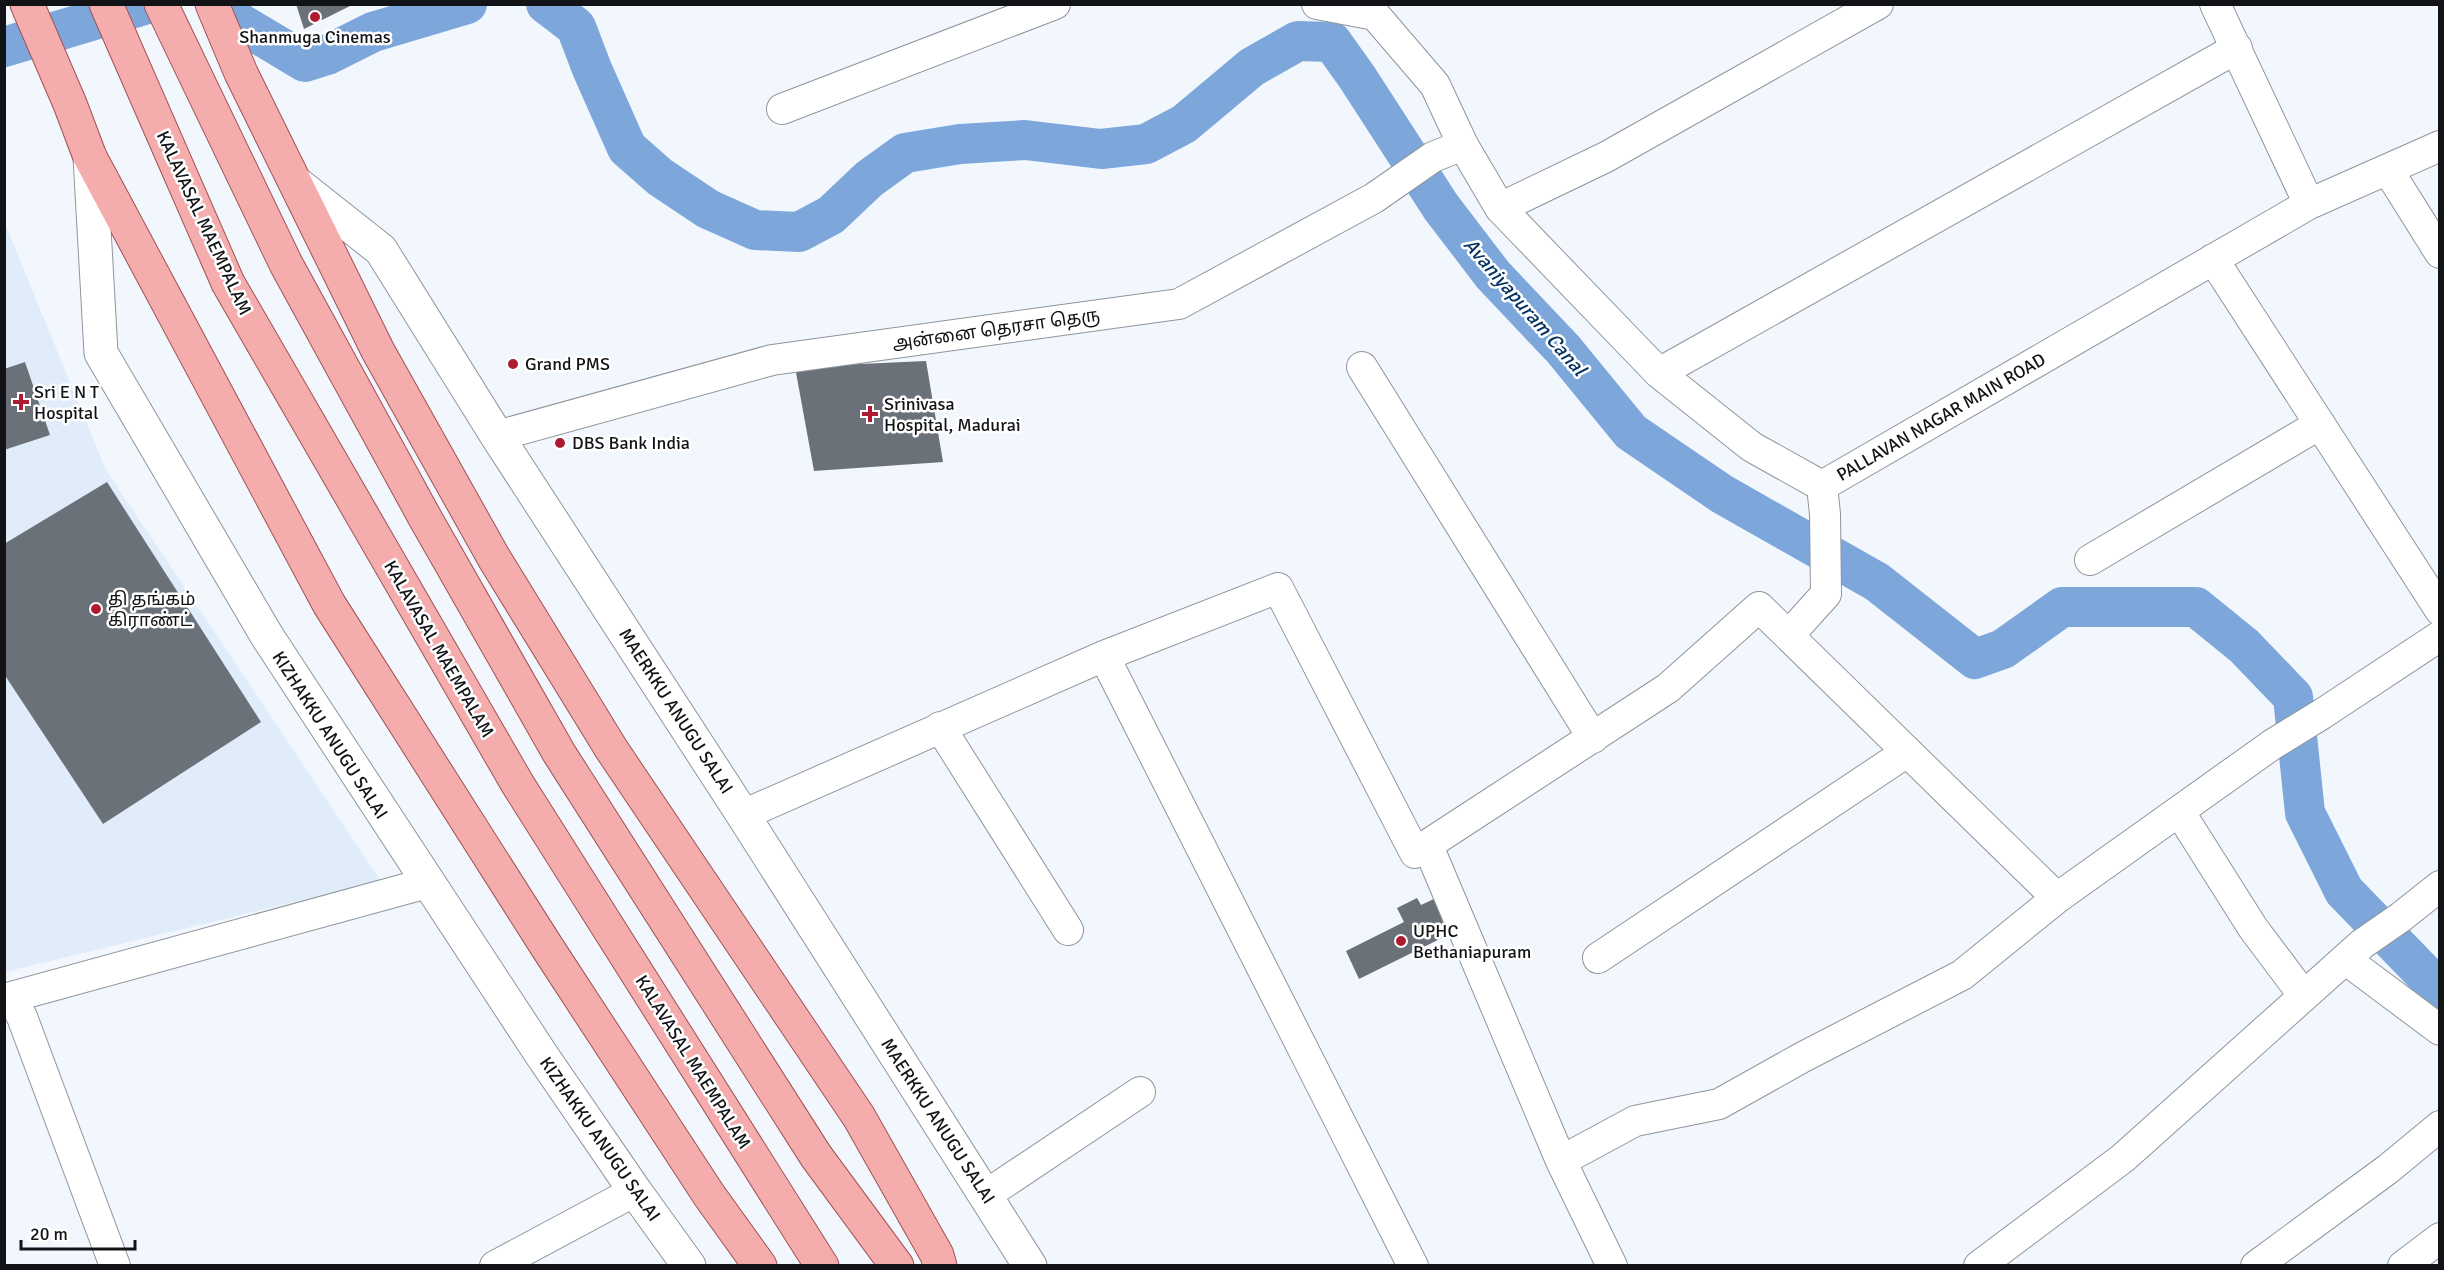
<svg xmlns="http://www.w3.org/2000/svg" width="2444" height="1270" font-family="Signika,'Noto Sans Tamil',sans-serif">
<style>
.built{fill:#e1ecfa}
.lines{fill:none;stroke-linecap:round;stroke-linejoin:round}
.canal{stroke:#7da7db;stroke-width:40}
.building{fill:#6b7178}
.street-casing{stroke:#8f959c;stroke-width:32}
.secondary-casing{stroke:#8f959c;stroke-width:35}
.primary-casing{stroke:#9f5254;stroke-width:35}
.street{stroke:#fff;stroke-width:30}
.secondary{stroke:#fff;stroke-width:33}
.primary{stroke:#f4acad;stroke-width:33}
.poi-dot{fill:#ae1b31;stroke:#fff;stroke-width:2}
.labels{text-anchor:middle;dominant-baseline:central;stroke-width:5;stroke-linejoin:round;paint-order:stroke}
.poi-label{font-size:18px;fill:#111316;stroke:#fff;text-anchor:start}
.street-label{font-size:18px;fill:#111316;stroke:#fff}
.water-label{font-size:20px;font-style:italic;fill:#053362;stroke:#fff}
</style>
<rect width="100%" height="100%" fill="#f2f7fe"/>
<!-- built -->
<path class="built" d="M4,221L106,470L381,881L5,972Z"/>
<g class="lines">
<!-- canal -->
<path class="canal" d="M219,4L223,13L305,62L327,55L373,32L467,4
M546,4L576,27L592,69L627,148L660,177L708,209L755,230L799,232L831,215L869,179L905,153L960,144L1025,140L1101,149L1146,144L1184,124L1252,67L1298,41L1332,42L1357,77L1441,207L1493,275L1563,349L1631,432L1722,494L1877,582L1975,659L2003,649L2062,607H2196L2244,646L2293,697L2305,813L2344,891L2440,990
M4,47L147,4"/>
</g>
<!-- building -->
<path class="building" d="M296,4H354L304,29Z
M926,361L943,462L814,471L795,367Z
M25,362L50,435L4,450V369Z
M107,482L261,722L103,824L4,674V544Z
M1438,897L1456,931L1359,979L1346,951L1404,922L1397,908L1417,898L1421,905Z"/>
<g class="lines">
<!-- street casing -->
<g class="street-casing">
<path id="street" d="M1317,4L1375,15L1435,85L1463,145L1500,208L1659,373L1752,447L1822,486L2309,204L2440,146
M2215,4L2309,204
M782,109L1055,4
M2388,170L2440,253
M1500,208L1606,157L1878,4
M2213,259L2440,610
M1362,367L1593,738
M1659,373L2237,48
M497,436L772,360L1179,304L1374,198L1433,157L1463,145
M2090,560L2320,424
M1789,635L1826,594L1825,514L1822,486
M1104,656L1413,1266
M940,727L1068,930
M2179,811L2253,928L2304,996
M743,815L1104,656L1278,588L1415,853L1668,688L1759,607L2057,898L2273,744L2322,714L2440,636
M1428,846L1561,1161L1612,1266
M1598,958L1907,752
M2345,959L2440,1030
M11,997L22,1017L115,1266
M4,999L427,883
M1561,1161L1635,1121L1719,1104L1803,1057L1962,975L2057,898
M986,1195L1140,1092
M495,1266L635,1191
M1979,1266L2123,1158L2362,944L2401,917L2440,886
M2256,1266L2388,1169L2440,1126
M2403,1266L2440,1238"/>
</g>
<!-- secondary casing -->
<g class="secondary-casing">
<path id="secondary" d="M90,157L101,353L267,636L541,1054L635,1191L689,1266
M295,182L381,250L497,436L743,815L1030,1266"/>
</g>
<!-- primary casing -->
<g class="primary-casing">
<path id="primary" d="M27,4L70,104L90,157L329,604L547,947L709,1195L760,1266
M106,4L228,283L517,783L822,1266
M161,4L286,264L424,516L559,753L816,1156L897,1266
M212,4L241,73L378,351L494,558L612,750L859,1117L937,1255L940,1266"/>
</g>
<!-- street -->
<use href="#street" class="street"/>
<!-- secondary -->
<use href="#secondary" class="secondary"/>
<!-- primary -->
<use href="#primary" class="primary"/>
</g>
<!-- markers -->
<g class="poi-dot">
<circle cx="315" cy="17" r="6"/>
<circle cx="513" cy="364" r="6"/>
<path d="M18 393h6v6h6v6h-6v6h-6v-6h-6v-6h6z"/>
<path d="M867 405h6v6h6v6h-6v6h-6v-6h-6v-6h6z"/>
<circle cx="560" cy="443" r="6"/>
<circle cx="96" cy="609" r="6"/>
<circle cx="1401" cy="941" r="6"/>
</g>
<g class="labels">
<!-- poi labels -->
<g class="poi-label">
<text x="315" y="37" text-anchor="middle">Shanmuga Cinemas</text>
<text x="525" y="364">Grand PMS</text>
<text x="34" y="392">Sri E N T<tspan x="34" dy="21">Hospital</tspan></text>
<text x="884" y="404">Srinivasa<tspan x="884" dy="21">Hospital, Madurai</tspan></text>
<text x="572" y="443">DBS Bank India</text>
<text x="108" y="599">தி தங்கம்<tspan x="108" dy="21">கிராண்ட்</tspan></text>
<text x="1413" y="931">UPHC<tspan x="1413" dy="21">Bethaniapuram</tspan></text>
</g>
<!-- street labels -->
<g class="street-label">
<text transform="translate(204 223) rotate(65)">KALAVASAL MAEMPALAM</text>
<text transform="translate(996 329) rotate(-8)">அன்னை தெரசா தெரு</text>
<text transform="translate(1941 417) rotate(-30)">PALLAVAN NAGAR MAIN ROAD</text>
<text transform="translate(439 649) rotate(60)">KALAVASAL MAEMPALAM</text>
<text transform="translate(676 711) rotate(57)">MAERKKU ANUGU SALAI</text>
<text transform="translate(330 735) rotate(57)">KIZHAKKU ANUGU SALAI</text>
<text transform="translate(693 1062) rotate(58)">KALAVASAL MAEMPALAM</text>
<text transform="translate(938 1121) rotate(57)">MAERKKU ANUGU SALAI</text>
<text transform="translate(600 1139) rotate(55)">KIZHAKKU ANUGU SALAI</text>
</g>
<!-- water labels -->
<g class="water-label">
<text transform="translate(1525 307) rotate(49)">Avaniyapuram Canal</text>
</g>
</g>
<!-- border -->
<rect width="2444" height="1270" fill="none" stroke="#111316" stroke-width="12"/>
<!-- scale -->
<path d="M21 1240v9h114v-9" fill="none" stroke="#111316" stroke-width="3"/>
<text x="30" y="1240" font-size="18" fill="#111316" stroke="#ffffff" stroke-width="4.5" paint-order="stroke">20 m</text>
</svg>
